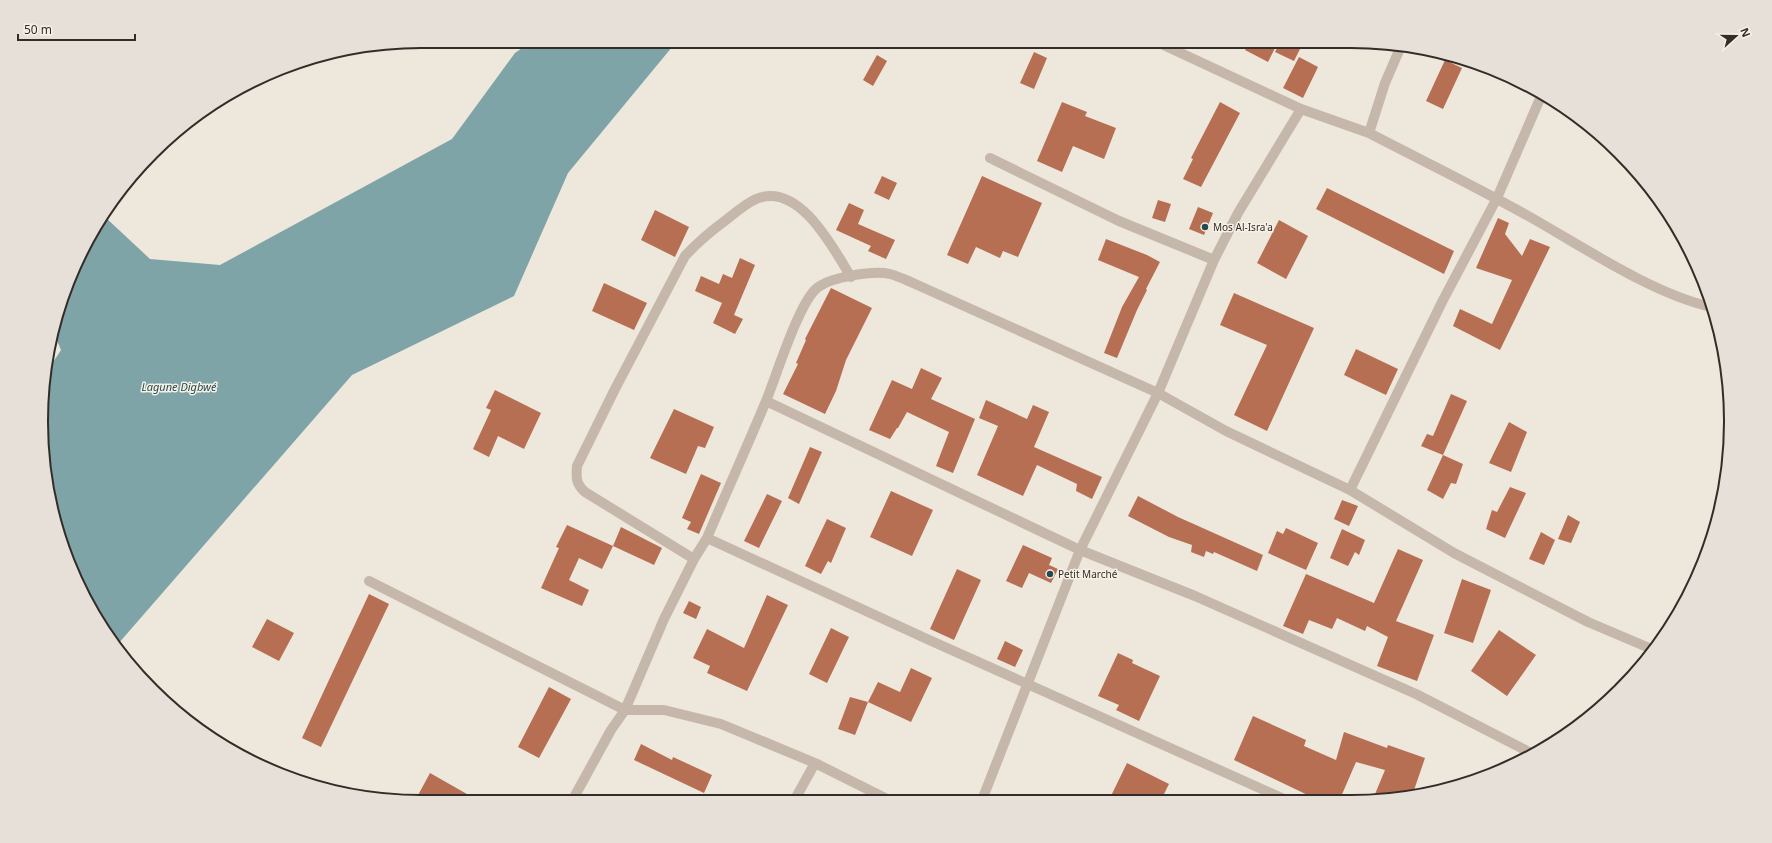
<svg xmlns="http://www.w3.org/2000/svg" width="1772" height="843" font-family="'Noto Sans',sans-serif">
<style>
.water{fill:#7ea4a8}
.building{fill:#b66f52}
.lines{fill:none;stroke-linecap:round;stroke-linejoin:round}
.minor{stroke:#c5b7a9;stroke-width:10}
.poi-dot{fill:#234a4f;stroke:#f7f0e7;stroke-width:1.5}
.labels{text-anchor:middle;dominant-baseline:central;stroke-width:3;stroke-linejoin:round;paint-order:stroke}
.poi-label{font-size:10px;fill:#332c28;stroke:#f7f0e7;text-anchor:start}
.water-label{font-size:11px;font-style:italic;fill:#234a4f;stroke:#f7f0e7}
.rim{fill:none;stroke:#332c28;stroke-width:2}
</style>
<rect width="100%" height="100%" fill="#eee7dc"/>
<!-- water -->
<path class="water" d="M532,41H677L568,173L514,296L352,375L118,644L92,612L61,544L44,471L48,370L61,350L54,333L92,231L104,216L150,259L220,265L452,139L515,53Z"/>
<!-- building -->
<path class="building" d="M1250,41H1268L1276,46L1268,62L1245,50Z
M1281,41H1304L1294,61L1275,52Z
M1034,52L1047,58L1034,89L1020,83Z
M877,55L887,61L873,86L863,80Z
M1299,57L1318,67L1303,98L1283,88Z
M1445,60L1462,68L1443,109L1426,101Z
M1062,102L1087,112L1085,116L1116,128L1104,159L1073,146L1062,172L1037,161Z
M1220,102L1240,113L1201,187L1183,179L1193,159L1191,158Z
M882,176L897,183L889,200L874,193Z
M982,176L1042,203L1018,257L1003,251L1000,258L976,247L968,264L947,255Z
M1327,188L1454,251L1444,274L1316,209Z
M1158,200L1171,204L1165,222L1152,218Z
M849,203L864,210L858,224L895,240L886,259L868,251L871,246L836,230Z
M1198,207L1213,213L1204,235L1189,229Z
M655,210L689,227L675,257L641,240Z
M1498,218L1509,223L1505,234L1522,256L1530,239L1550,247L1500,350L1453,326L1460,309L1492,324L1512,280L1476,268Z
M1279,220L1308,236L1286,279L1257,263Z
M1106,239L1147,255L1160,262L1146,289L1147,290L1137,310L1117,358L1104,353L1122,307L1139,277L1098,260Z
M740,258L755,265L734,315L743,319L735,334L713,323L722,303L695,291L701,276L719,284L723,274L732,278Z
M604,283L647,303L634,330L592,311Z
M831,288L872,308L846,360L836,391L825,414L783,394L798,364L796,363L806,340L805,339Z
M1234,293L1314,328L1267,431L1234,415L1267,345L1220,325Z
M1356,349L1398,369L1386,395L1344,375Z
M921,368L942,378L931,399L975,419L953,473L936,466L949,432L907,412L898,428H897L890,439L869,430L892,380L912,389Z
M495,390L541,413L524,449L498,436L489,457L473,449L491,410L486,408Z
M1451,394L1467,401L1443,455L1421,446L1427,434L1433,436Z
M986,400L1027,419L1033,405L1049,412L1034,447L1102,477L1092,499L1076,491L1077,484L1037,465L1023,496L977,475L998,426L979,418Z
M674,409L714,427L705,448L698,446L686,474L650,458Z
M1509,422L1527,432L1511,472L1489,463Z
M810,447L822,452L799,504L788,498Z
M1443,455L1463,464L1456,484L1451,483L1443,499L1427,490Z
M701,474L721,483L699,534L687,529L691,522L682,518Z
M1510,487L1526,493L1505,538L1486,529L1492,510L1497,512Z
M891,491L933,510L912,556L870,537Z
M767,494L782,501L759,548L744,541Z
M1138,496L1178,517L1263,555L1257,571L1214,552L1213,554L1206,551L1204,557L1191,552L1192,545L1169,537L1128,516Z
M1342,500L1358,506L1349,526L1334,519Z
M1568,515L1580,522L1571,543L1558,539Z
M827,519L846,528L831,563L828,561L821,574L805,566Z
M567,525L613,546L602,569L579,558L569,580L589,590L582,606L541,588L559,548L556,547Z
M621,527L662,548L654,565L613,546Z
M1286,528L1318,543L1306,570L1268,553L1277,531L1283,534Z
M1342,529L1365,540L1359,555L1355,552L1348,566L1330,558Z
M1541,532L1555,540L1544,565L1529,559Z
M1023,545L1052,558L1049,565L1058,569L1051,583L1029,573L1022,588L1006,581Z
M1398,549L1423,560L1396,621L1434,635L1417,681L1377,666L1388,637L1367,626L1365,631L1337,618L1332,629L1309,620L1303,634L1283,626L1306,574L1374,603Z
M957,569L981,580L954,640L930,629Z
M1462,579L1491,590L1473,643L1444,633Z
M369,594L389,604L321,747L302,738Z
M767,595L788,605L747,691L707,673L710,666L693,658L707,629L744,648Z
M689,601L701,607L696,619L683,613Z
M267,619L294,633L279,661L252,647Z
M831,628L849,637L827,683L809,674Z
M1499,630L1536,655L1507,696L1471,671Z
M1005,641L1023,650L1015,667L997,659Z
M1118,653L1133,660L1132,663L1160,676L1139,721L1116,710L1119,705L1098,696Z
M911,668L932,678L911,722L868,702L878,682L900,692Z
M549,687L571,699L539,758L518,747Z
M850,697L868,702L855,735L838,729Z
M1253,716L1306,740L1304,746L1336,760L1344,732L1387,748L1388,745L1425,758L1412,796L1400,799H1373L1385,770L1356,762L1340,799H1316L1234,760Z
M641,744L672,760L673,757L712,775L704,793L634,760Z
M1127,763L1169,784L1161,800H1109Z
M430,773L481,802H426L417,797Z"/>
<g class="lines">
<!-- minor -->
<path class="minor" d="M1155,41L1301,109L1369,133L1385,83L1401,46
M1369,133C1423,161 1477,187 1530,217C1585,248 1651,293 1711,307
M990,158L1119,221L1214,260L1238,213L1301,109
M766,401L1080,550L1195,596L1416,694L1531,753
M1350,490L1442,302L1497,198L1542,94
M707,538L927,639L1284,799
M694,559L585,492C576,484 576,478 577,466L615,389L685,256C697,243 711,231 726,220C735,213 745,204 756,199C799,181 833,248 851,277
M369,581L625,710H664L721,724L815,763L889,800
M982,800L1080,550L1158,393L1226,431L1350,490L1454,553L1588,622L1654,650
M572,801L611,730L625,710L664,619L694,559L707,538C726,493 747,447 766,401C776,377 799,302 817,288C831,277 873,270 890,274C898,276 906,280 913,283L1158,393L1214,260
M794,801L815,763"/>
</g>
<!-- markers -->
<g class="poi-dot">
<circle cx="1205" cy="227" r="4"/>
<circle cx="1050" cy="574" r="4"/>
</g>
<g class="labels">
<!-- poi labels -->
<g class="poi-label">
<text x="1213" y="227">Mos Al-Isra'a</text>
<text x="1058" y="574">Petit Marché</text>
</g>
<!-- water labels -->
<g class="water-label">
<text x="179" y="386">Lagune Digbwé</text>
</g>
</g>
<!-- crop -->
<path d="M0 0H1772V843H0ZM421 48H1351A373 373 0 0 1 1724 421V422A373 373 0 0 1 1351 795H421A373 373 0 0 1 48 422V421A373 373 0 0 1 421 48Z" fill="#e7e0d8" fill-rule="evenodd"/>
<path class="rim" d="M421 48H1351A373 373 0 0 1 1724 421V422A373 373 0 0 1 1351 795H421A373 373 0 0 1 48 422V421A373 373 0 0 1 421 48Z"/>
<!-- north arrow -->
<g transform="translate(1736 36) rotate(69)" stroke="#f7f0e7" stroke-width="3" paint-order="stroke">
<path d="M0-3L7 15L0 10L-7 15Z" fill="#332c28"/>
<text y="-6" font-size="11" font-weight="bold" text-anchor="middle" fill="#332c28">N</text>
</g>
<!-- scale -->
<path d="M18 34v6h117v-6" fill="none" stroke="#332c28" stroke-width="2"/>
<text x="24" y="34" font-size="12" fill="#332c28" stroke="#f7f0e7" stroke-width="3" paint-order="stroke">50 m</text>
</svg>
